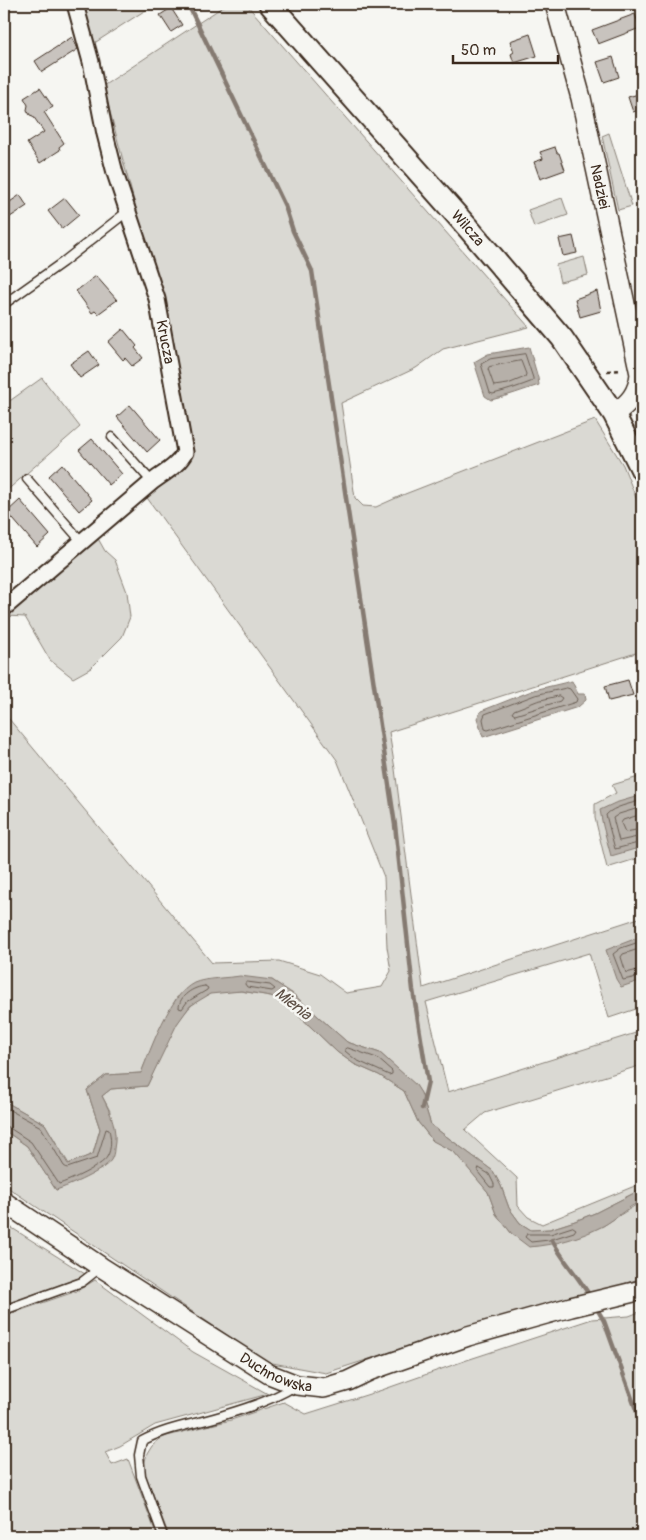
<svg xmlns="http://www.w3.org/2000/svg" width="646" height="1540" font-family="Pangolin,sans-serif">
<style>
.green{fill:#dad9d3;stroke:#8a8278}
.water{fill:#b6b0a9;stroke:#857a71}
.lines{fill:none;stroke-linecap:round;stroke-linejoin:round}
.shore{stroke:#6c6056;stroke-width:1}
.stream{stroke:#857a71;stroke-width:4.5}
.building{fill:#c8c3be;stroke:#3b2a1e}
.service-casing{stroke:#3b2a1e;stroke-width:11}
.minor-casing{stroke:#3b2a1e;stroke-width:19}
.tertiary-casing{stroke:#3b2a1e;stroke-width:22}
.secondary-casing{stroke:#3b2a1e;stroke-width:25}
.path{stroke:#3b2a1e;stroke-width:2.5;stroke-dasharray:4 4;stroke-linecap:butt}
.service{stroke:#f6f6f2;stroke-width:8}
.minor{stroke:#f6f6f2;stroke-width:15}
.tertiary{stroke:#f6f6f2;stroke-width:19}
.secondary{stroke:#f6f6f2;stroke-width:21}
.labels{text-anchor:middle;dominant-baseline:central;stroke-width:5;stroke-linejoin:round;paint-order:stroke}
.street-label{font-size:15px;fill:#3b2a1e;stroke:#f6f6f2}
.water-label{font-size:16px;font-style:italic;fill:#605248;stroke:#f6f6f2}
</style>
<rect width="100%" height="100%" fill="#f6f6f2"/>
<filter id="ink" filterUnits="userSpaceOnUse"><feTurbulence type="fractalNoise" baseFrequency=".02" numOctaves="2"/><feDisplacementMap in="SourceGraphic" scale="10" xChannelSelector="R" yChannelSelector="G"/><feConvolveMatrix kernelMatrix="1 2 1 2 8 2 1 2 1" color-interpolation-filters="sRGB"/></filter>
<g filter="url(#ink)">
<!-- green -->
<path class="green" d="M80,4H155L96,42H92Z
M227,4H246L529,327L443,349L416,368L341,403L355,498L363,506L376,507L405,494L595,420L623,465L642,513V651L389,732L395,769L423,988L642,917V1007L609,1018L589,953L426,1002L448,1092L642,1031V1065L485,1113L465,1130L517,1178L518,1206L528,1217L542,1224L642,1183V1189L595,1213L575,1221L550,1229L531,1230L520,1223L509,1208L501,1186L493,1171L431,1125L421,1093L416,1086L380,1053L347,1042L293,994L272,980L177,997L157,1035L141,1073L106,1075L87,1090L100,1129L93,1154L69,1164L45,1124L4,1101V713L212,963L279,961L320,974L346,993L382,987L391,971L387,947L384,877L337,760L145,495L192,455L155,279L103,86Z
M609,133L632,206L618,210L602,136Z
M562,198L568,215L534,227L528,210Z
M584,257L588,275L560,282L556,265Z
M42,378L80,427L4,493V405Z
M96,535L105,551L115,560L127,592L130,617L122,637L91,668L73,678L50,660L25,617L6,616Z
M642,776V857L607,868L595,818V804L616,793L612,785Z
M241,991L271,996L289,1006L337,1052L354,1064L379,1075L404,1091L418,1122L432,1140L454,1152L470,1170L488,1192L496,1214L512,1234L572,1238L603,1226L642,1201V1278L585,1296L483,1322L326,1373L267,1362L4,1185V1130L27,1146L56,1190L103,1168L110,1111L102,1096L111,1089L147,1086C161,1057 176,1007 209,994C218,991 231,992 241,991Z
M4,1223L85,1274L79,1278L4,1305Z
M95,1280L193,1352L268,1394L155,1425L120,1446L105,1452L112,1465L128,1459L157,1536H4V1316L77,1291Z
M642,1311V1536H169L143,1468L147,1454L152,1446L160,1439L167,1436L231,1420L284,1402L306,1414L382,1390L467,1360L592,1319L629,1316Z"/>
<!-- water -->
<path class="water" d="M529,347L538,378L539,385C523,390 508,396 491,400L485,396L474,362L488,354Z
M572,681L578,694H585L586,700L578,707L483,737L477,718L481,711L534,690Z
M642,795V847L611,856L603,826L600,810L615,803Z
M642,936V980L621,987L616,979L606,950Z
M240,976L272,980L293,994L347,1042L380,1053L416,1085L421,1093L431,1125L493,1171L501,1186L509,1208L520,1223L531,1230L550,1229L575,1221L595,1213L642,1189V1201C628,1206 616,1219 603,1226C580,1238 554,1245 529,1247L512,1234L496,1214L488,1192L454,1152L433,1141L418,1122L404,1091L379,1075L354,1064L337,1052L289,1006L271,996L241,991L210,994L190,1006L177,1024L147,1086L111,1089L102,1096C111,1113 118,1130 114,1149C114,1152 113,1157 111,1160C104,1171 69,1186 56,1190L27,1146L4,1130V1101L45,1124L68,1164L93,1154L100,1129L87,1090L106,1075L141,1073C151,1049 169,995 194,983C205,978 228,978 240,976Z"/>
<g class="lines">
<!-- shore -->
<path class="shore" d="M525,354L533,378V381C520,386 506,391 493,394L490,393L481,364L490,359Z
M521,361L526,374L525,377L508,384L494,386L488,369L489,367Z
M567,688L570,689L577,699L576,702L488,730L485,729L483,719L485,714L535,695Z
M559,696L562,698L560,701L515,715L512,713L514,710L537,701Z
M642,800C631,804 614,806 606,815L615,849L642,842
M642,807L619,814L613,818L619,841L642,836
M642,814L623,820L621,823L625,832L642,829
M642,941L621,948L613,954L623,980L642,976
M642,948L623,954L621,957L626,973L642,969
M247,982L270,985L275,989L272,991L247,987L245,984Z
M205,986L208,988L207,990L187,1002L182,1009L179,1008C179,996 193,987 205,986Z
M348,1048L377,1058L392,1071V1074L389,1075L356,1060L345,1051V1049Z
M4,1107L41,1127L64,1166L67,1168L97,1158L106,1129L109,1130C111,1137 112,1149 107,1157C102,1166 69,1181 59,1184L31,1142L8,1127H4
M479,1168L489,1174L494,1184V1187H490L478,1172Z
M573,1227L576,1229L574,1232L549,1240L531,1242L525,1237L527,1234H550Z"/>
<!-- stream -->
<path class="stream" d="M188,4L285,206L293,231L312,271L395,825L413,990L428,1082L422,1108
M552,1240C563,1261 579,1277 591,1298
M596,1307L604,1321L642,1426"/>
</g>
<!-- building -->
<path class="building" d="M171,8L182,25L171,32L160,15Z
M635,14L640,28L598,44L592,30Z
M530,34L537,56L514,63L511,54L514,52L510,41Z
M72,37L78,49L42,72L35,61Z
M613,57L619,77L604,82L597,62Z
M40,88L53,107L44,112L64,143L59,147L60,150L40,163L27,143L44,132L33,116L30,115L27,110L28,105L24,98Z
M642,93V109L633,112L628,97Z
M555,147L557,153H559L565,170L540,179L534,162L543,159L540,152Z
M20,195L27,206L4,221V206Z
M65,198L79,215L62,229L48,211Z
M573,236L577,253L563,256L559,239Z
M96,276L117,300L98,314L95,311L92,313L76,291Z
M597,291L601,311L580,317L575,299Z
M123,329L137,346L135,348L143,358L132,366L125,358L123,360L108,342Z
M89,351L99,365L80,378L70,364Z
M130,405L160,440L147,452L117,417Z
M92,439L122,474L109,485L79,450Z
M62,464L92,500L79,511L49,476Z
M20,500L50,535L37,547L7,512Z
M628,680L633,695L609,701L605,686Z"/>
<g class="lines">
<!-- service casing -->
<g class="service-casing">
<path id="service" d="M4,304L63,262L128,211
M112,437L152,482
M27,479L82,542
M4,1310L82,1282L101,1267
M163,1536L141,1476L139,1455L142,1441C169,1426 199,1424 227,1414C251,1407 275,1399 295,1386"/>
</g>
<!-- minor casing -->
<g class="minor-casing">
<path id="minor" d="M4,608L152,482C164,473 179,465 185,452L157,299L115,173L105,134L91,62L75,4"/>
</g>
<!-- tertiary casing -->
<g class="tertiary-casing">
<g id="tertiary">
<path id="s1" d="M555,4L581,98L640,374C638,394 629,403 614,414"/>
<path id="s2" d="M4,1202L101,1267L269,1374L297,1385L324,1388L348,1381L371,1370L468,1336L571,1307L642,1290"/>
</g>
</g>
<!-- secondary casing -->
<g class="secondary-casing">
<g id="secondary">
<path id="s3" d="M270,4L469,229L562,338L614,414L642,470"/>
</g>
</g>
<!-- path -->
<path class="path" d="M607,371L623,370"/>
<!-- service -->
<use href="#service" class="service"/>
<!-- minor -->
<use href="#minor" class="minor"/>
<!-- tertiary -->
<use href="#tertiary" class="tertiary"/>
<!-- secondary -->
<use href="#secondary" class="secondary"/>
</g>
</g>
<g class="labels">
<!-- street labels -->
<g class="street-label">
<text stroke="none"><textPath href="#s1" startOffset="188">Nadziei</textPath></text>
<text stroke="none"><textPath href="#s3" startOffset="299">Wilcza</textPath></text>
<text transform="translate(165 342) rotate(79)">Krucza</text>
<text stroke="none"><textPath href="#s2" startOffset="322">Duchnowska</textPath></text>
</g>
<!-- water labels -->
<g class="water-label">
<text transform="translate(293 1004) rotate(38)">Mienia</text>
</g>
</g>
<!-- margin -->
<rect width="646" height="1540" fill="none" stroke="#f6f6f2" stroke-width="20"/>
<rect x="10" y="10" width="626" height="1520" fill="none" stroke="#3b2a1e" stroke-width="2" filter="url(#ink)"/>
<!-- scale -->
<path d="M453 55v8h105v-8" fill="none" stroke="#3b2a1e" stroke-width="2.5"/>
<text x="461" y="55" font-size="15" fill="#3b2a1e" stroke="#f6f6f2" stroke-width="4" paint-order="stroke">50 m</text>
</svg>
